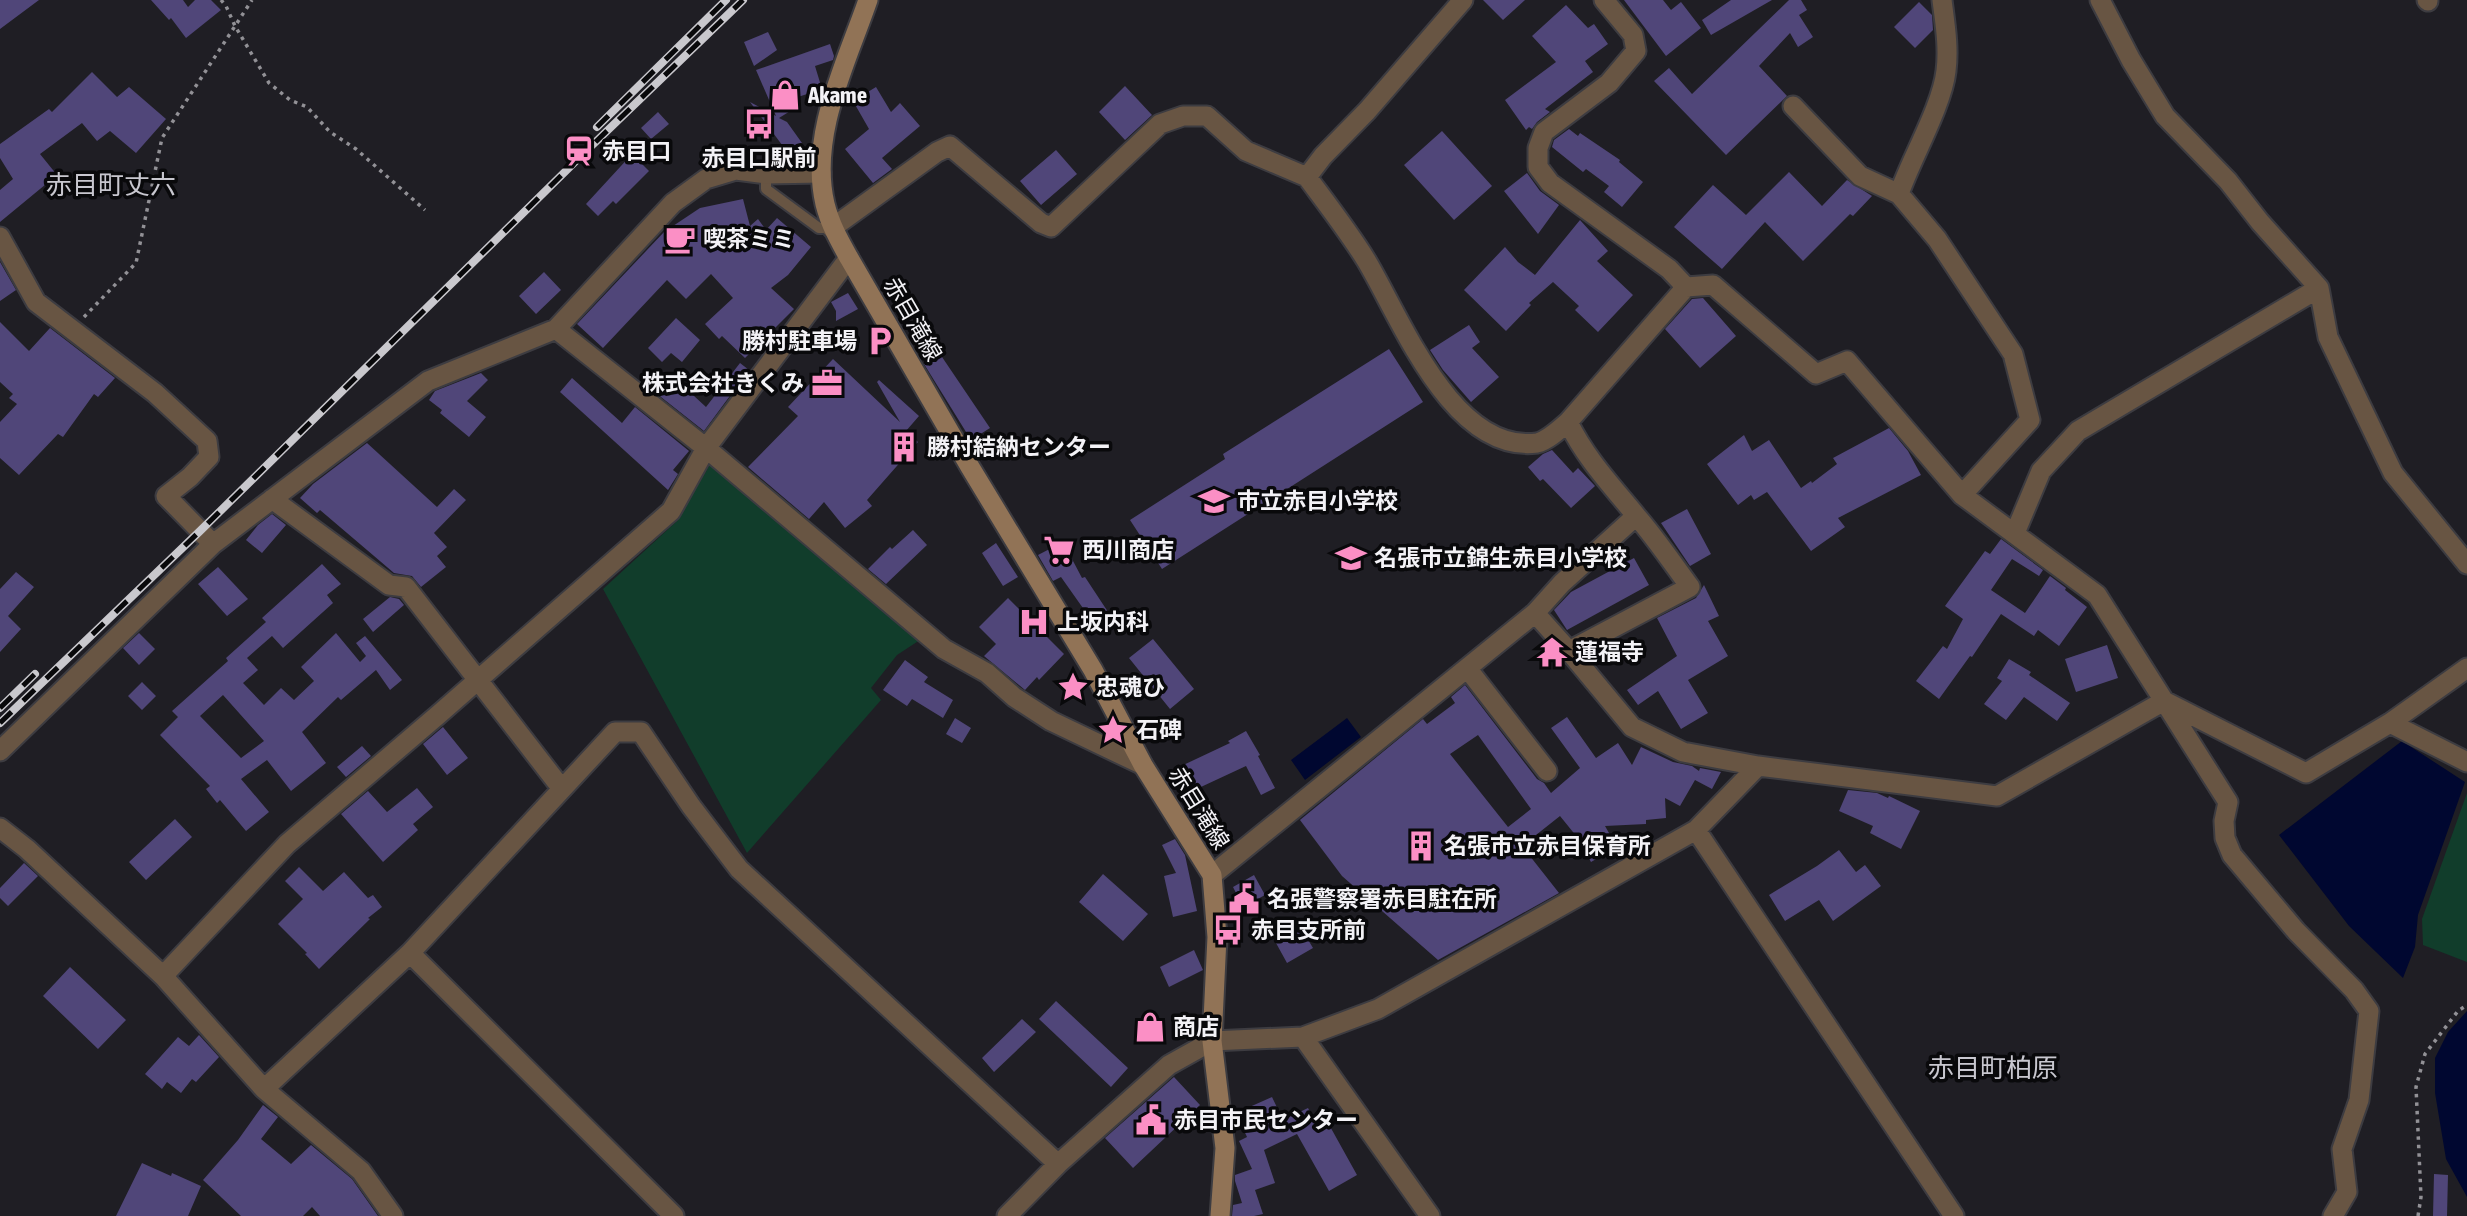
<svg xmlns="http://www.w3.org/2000/svg" width="2467" height="1216" font-family="'Asap Condensed','Noto Sans JP',sans-serif">
<style>
.green{fill:#113d2b}
.water{fill:#000730}
.building{fill:#504679;fill-rule:evenodd}
.lines{fill:none;stroke-linecap:round;stroke-linejoin:round}
.service-casing{stroke:#3d3c41;stroke-width:14}
.minor-casing{stroke:#3d3c41;stroke-width:23}
.secondary-casing{stroke:#3d3c41;stroke-width:23}
.path{stroke:#929196;stroke-width:3.5;stroke-dasharray:3.5 5;stroke-linecap:butt}
.service{stroke:#685543;stroke-width:10}
.minor{stroke:#685543;stroke-width:19}
.secondary{stroke:#917356;stroke-width:19}
.rail-casing{stroke:#c9c8cd;stroke-width:8}
.rail{stroke:#09090b;stroke-width:5;stroke-dasharray:16;stroke-linecap:butt}
.labels{text-anchor:middle;dominant-baseline:central;stroke-width:7;stroke-linejoin:round;paint-order:stroke}
.poi-label{font-size:23px;font-weight:bold;fill:#f3f2f6;stroke:#09090b;text-anchor:start}
.street-label{font-size:23px;fill:#f3f2f6;stroke:#09090b}
.quarter-label{font-size:26px;fill:#c8c7cf;stroke:#09090b}
</style>
<rect width="100%" height="100%" fill="#1f1e24"/>
<!-- green -->
<path class="green" d="M712,461L923,638L897,655L871,688L881,700L747,853L603,589L677,521Z
M2467,793V962L2423,945L2422,919Z"/>
<!-- water -->
<path class="water" d="M1347,718L1361,737L1305,780L1291,760Z
M2402,741L2465,782L2418,915L2415,947L2403,978L2349,926L2279,835Z
M2467,1011V1197L2446,1159L2435,1093V1058L2448,1032Z"/>
<!-- building -->
<path class="building" d="M0,0H39L0,29Z
M151,0H183L188,7L195,0H211L221,10L186,38L171,18L169,20Z
M1483,0H1525L1503,20Z
M1624,0H1663L1671,10L1681,2L1701,28L1666,56Z
M1731,0H1772L1711,35L1702,20Z
M1789,0H1801L1807,10L1799,15L1813,37L1798,47L1790,33L1759,66L1787,96L1726,155L1654,81L1669,68L1692,94Z
M1919,2L1932,15L1933,30L1915,48L1894,27Z
M1566,5L1588,28L1594,24L1608,44L1585,61L1593,72L1545,109L1550,112L1537,122L1532,129L1529,127L1526,130L1505,100L1556,62L1532,36Z
M768,32L777,50L754,66L744,42Z
M830,44L834,56L833,60L815,66L822,89L795,98L800,105L779,118L787,122L802,143L788,153L750,102L776,116L756,70Z
M92,72L117,97L129,87L166,119L136,153L110,131L97,141L82,123L40,154L57,175L0,222V190L13,179L0,158V144L49,109L52,112Z
M1125,86L1152,115L1125,140L1099,112Z
M876,87L891,112L900,103L920,126L882,158L892,169L873,183L845,149L869,129L853,101Z
M658,112L669,124L651,139L641,128Z
M1569,129L1578,136L1580,133L1620,160L1619,162L1643,182L1622,207L1604,192L1609,186L1586,169L1583,172L1552,147L1554,140Z
M1442,131L1492,186L1454,220L1404,165Z
M1056,150L1077,174L1041,205L1020,181Z
M632,154L649,171L616,204L613,201L598,216L586,204Z
M1789,172L1822,206L1847,180L1872,196L1853,216L1850,214L1803,261L1765,222L1722,269L1674,227L1713,185L1746,215Z
M1527,173L1540,191L1559,205L1538,234L1504,191Z
M743,199L750,226L758,219L766,230L777,218L811,247L788,275L771,288L794,309L745,358L722,336L719,339L705,324L733,298L711,274L686,299L667,280L603,348L577,324L664,232L700,208Z
M1580,220L1608,251L1597,261L1633,295L1598,332L1575,310L1579,306L1553,282L1529,303L1531,305L1506,331L1464,290L1505,247L1518,262L1535,275Z
M0,262L16,290L0,301Z
M544,272L561,290L536,314L519,296Z
M848,293L858,309L836,321V311L831,302Z
M1703,298L1736,336L1700,368L1665,329L1692,299Z
M676,318L700,340L682,362L671,353L662,362L648,348Z
M0,322L29,351L50,328L115,378L98,397L94,394L63,437L58,434L19,475L0,458V422L17,404L9,398L13,394L0,382Z
M1469,325L1480,342L1472,348L1499,377L1471,402L1443,370L1430,350Z
M1389,349L1423,402L1162,569L1130,520L1225,459L1223,454Z
M940,354L990,428L971,440L924,364Z
M833,359L900,422L877,382L879,380L919,416L906,431L918,442L867,500L872,506L845,528L824,502L809,519L748,467L798,416L788,407Z
M740,363L749,370L704,431L647,386L654,378L673,393L681,384L706,407Z
M481,373L488,380L467,401L486,417L469,437L440,413L442,410L429,400L435,391Z
M572,378L622,423L635,407L689,451L673,470L678,474L668,490L560,392Z
M1889,428L1908,451L1921,475L1838,518L1845,527L1811,551L1767,492L1754,500L1751,495L1738,505L1707,464L1744,435L1752,451L1769,440L1801,488L1811,481L1812,483L1837,464L1833,458Z
M367,443L437,507L454,489L466,500L434,533L447,547L437,556L446,567L421,587L412,576L394,573L320,510L317,513L300,498L313,484Z
M1552,450L1573,473L1578,468L1595,486L1571,508L1543,479L1540,481L1528,467L1543,454Z
M1687,509L1711,554L1690,566L1661,523Z
M272,514L286,525L262,553L246,540L258,525Z
M913,530L927,545L886,584L868,569L890,547L892,549Z
M2001,539L2043,570L2039,576L2012,559L1991,590L2025,613L2050,576L2066,588L2065,590L2087,607L2059,646L2038,630L2034,636L2001,614L1972,657L1970,656L1939,699L1916,681L1943,646L1947,649L1963,619L1945,606L1985,551L1990,554Z
M1063,542L1082,578L1085,577L1112,618L1097,628L1061,577L1053,581L1038,555Z
M996,543L1018,577L1003,586L982,553Z
M1634,558L1649,585L1567,630L1554,610L1571,592Z
M322,564L341,584L327,595L333,603L283,648L272,636L247,658L258,670L243,683L264,705L281,688L294,700L314,681L301,667L336,633L360,662L366,656L356,643L365,636L402,680L390,690L376,670L341,700L338,697L302,732L326,763L291,791L267,760L241,779L269,812L246,831L220,800L217,803L206,789L210,786L160,735L178,717L172,711L228,661L226,658L266,622L262,618ZM223,695L264,741L241,758L200,716Z
M218,567L248,599L227,616L198,584Z
M16,572L34,587L8,616L21,629L0,652V589Z
M1704,585L1719,616L1708,621L1728,656L1688,680L1708,713L1681,729L1658,691L1638,705L1627,690L1677,656L1657,618L1696,598Z
M390,597L399,599L404,605L373,632L363,619Z
M1008,598L1064,654L1039,680L1037,677L1025,690L984,656L996,644L979,627Z
M139,633L155,649L139,665L123,648Z
M1153,639L1194,689L1170,709L1129,658Z
M2107,645L2118,678L2076,692L2065,659Z
M2009,659L2031,672L2029,675L2070,703L2057,721L2024,697L2006,720L1984,704L2002,681L1997,678Z
M905,660L928,677L924,682L953,700L943,718L912,699L907,706L883,690Z
M142,682L156,696L142,710L128,696Z
M1465,685L1537,779L1544,783L1551,793L1580,768L1551,728L1567,717L1596,758L1618,743L1632,765L1641,747L1673,762L1692,766L1699,771L1700,768L1721,772L1712,789L1695,780L1680,806L1665,798L1666,818L1646,820V824L1605,826L1617,847L1591,862L1577,837L1560,816L1522,846L1559,893L1438,960L1342,876L1300,820L1423,719L1427,724L1455,703L1451,697ZM1478,735L1531,809L1508,827L1450,754Z
M955,718L971,728L962,743L946,734Z
M443,727L468,758L447,775L423,744Z
M1246,731L1260,755L1258,756L1275,788L1261,795L1246,766L1188,793L1177,768L1230,743L1228,741Z
M362,746L371,756L346,777L337,767Z
M417,788L433,807L413,824L418,830L383,862L341,814L368,791L387,812Z
M1848,790L1877,793L1888,798L1889,796L1920,811L1901,849L1870,833L1873,826L1839,811Z
M175,819L192,837L146,880L129,862Z
M1175,839L1185,855L1197,911L1173,917L1164,876L1176,873L1162,845Z
M1839,850L1856,872L1865,865L1881,886L1833,921L1819,900L1785,921L1769,895L1817,866Z
M24,863L38,876L8,906L0,898V888Z
M299,867L323,891L344,872L368,898L373,895L382,907L368,918L370,919L319,969L305,954L307,953L278,924L303,899L285,881Z
M1103,874L1148,914L1123,941L1079,902Z
M1254,875L1265,895L1243,907L1233,887Z
M1301,928L1313,948L1287,963L1276,943Z
M1194,950L1203,970L1169,987L1160,967Z
M70,967L126,1020L98,1049L43,996Z
M1056,1001L1128,1068L1111,1087L1039,1019Z
M1022,1019L1036,1032L994,1072L982,1058Z
M199,1035L219,1057L196,1082L192,1079L181,1093L167,1082L162,1089L145,1074L178,1037L189,1046Z
M1174,1077L1200,1105L1133,1168L1105,1138Z
M1272,1097L1283,1120L1308,1108L1317,1126L1327,1121L1357,1175L1329,1191L1297,1134L1264,1150L1275,1183L1255,1190L1263,1214L1254,1216H1232L1233,1205L1242,1203L1235,1181V1175L1252,1169L1239,1141L1247,1137L1236,1113Z
M263,1105L278,1117L261,1139L291,1164L311,1145L352,1179L378,1216H320L312,1207L303,1216H241L203,1180L238,1140Z
M142,1163L171,1176L172,1173L201,1186L188,1216H116Z
M2434,1174L2448,1175L2447,1216H2433Z"/>
<g class="lines">
<!-- service casing -->
<g class="service-casing">
<path id="service" d="M766,174V189L819,228H832"/>
</g>
<!-- minor casing -->
<g class="minor-casing">
<path id="minor" d="M1604,0L1633,35L1636,51L1609,83L1544,132L1538,148V167L1550,183L1669,269L1686,287
M1942,0C1945,24 1949,47 1946,71C1942,106 1911,159 1899,194L1937,239L2013,354L2030,420L1962,495
M2100,0L2131,60L2165,116L2228,181L2260,222L2319,288L2328,337L2393,473L2467,564
M2427,0L2428,1
M1793,106L1860,176L1899,194
M1307,177C1327,204 1348,231 1366,260C1401,318 1452,454 1537,443C1547,441 1560,429 1568,422
M832,228L937,152L950,146L1041,223L1051,227L1160,124L1183,116H1207L1246,151L1307,177L1323,156L1367,111L1463,0
M0,237L36,302L155,393L207,441L209,457L190,477L166,496L213,544
M556,329L706,448L944,649L987,673L1014,697L1051,721L1143,765
M272,499L389,585L406,587L562,789
M2015,533L2041,471L2078,431L2319,288
M1535,613L1562,583L1636,516
M1569,651L1632,727L1683,752L1758,766
M1467,668L1547,771
M2390,723L2467,762
M0,751L213,544L428,381L556,329L673,203L706,179L736,170L766,174L821,173
M0,828L27,849L163,976L264,1089L361,1171L393,1216
M1696,830L1954,1216
M1212,875L1535,613L1569,651L1690,587C1673,564 1657,540 1638,518C1612,486 1586,459 1568,422L1686,287L1713,285L1816,374L1847,361L1962,495L2097,595L2228,802L2224,821L2225,838L2232,855L2296,931L2354,990L2369,1011L2359,1100L2342,1149L2347,1192L2333,1216
M410,953L674,1216
M163,976L287,844L438,715L671,511L706,448L849,258
M1303,1037L1430,1216
M264,1089L410,953L615,732H641L691,806L739,869L1058,1164
M1007,1216L1058,1164L1169,1065L1212,1041L1303,1037L1378,1009L1696,830L1758,766L1997,796L2164,701L2306,773L2390,723L2467,668"/>
</g>
<!-- secondary casing -->
<g class="secondary-casing">
<path id="secondary" d="M868,0C846,64 809,135 825,204C830,224 839,240 849,258L970,467L1093,670L1143,765L1212,875L1217,937L1212,1041L1225,1148L1220,1216"/>
</g>
<!-- path -->
<path class="path" d="M221,0L226,6L235,26L269,83L290,100L307,107L330,132L356,149L425,210
M84,317L136,263L162,138L252,0
M2418,1216L2421,1197L2416,1087L2425,1054L2458,1011L2467,1005"/>
<!-- service -->
<use href="#service" class="service"/>
<!-- minor -->
<use href="#minor" class="minor"/>
<!-- secondary -->
<use href="#secondary" class="secondary"/>
<!-- rail casing -->
<g class="rail-casing">
<path id="rail" d="M597,127L726,0
M0,708L35,674
M0,723L200,531L582,155L743,0"/>
</g>
<!-- rail -->
<use href="#rail" class="rail"/>
</g>
<!-- icons -->
<defs>
<g id="shop-bare" transform="scale(2.415)"><path d="M-5-2.5h2.3a2.7 3.5 0 0 1 5.4 0H5L5.5 6h-11ZM-1.5-2.5h3a1.5 2.3 0 0 0-3 0Z" fill="#fb8fc5" stroke="#09090b" stroke-width="2.5" paint-order="stroke"/></g>
<g id="bus-bare" transform="scale(2.415)"><path d="M-5-6H5V4H4V6H2V4H-2V6H-4V4H-5ZM-3.5-4V0h7V-4ZM-3.5 1.2v1.5H-2V1.2ZM2 1.2v1.5H3.5V1.2Z" fill="#fb8fc5" stroke="#09090b" stroke-width="2.5" paint-order="stroke"/></g>
<g id="station-bare" transform="scale(2.415)"><path d="M-3-6H3Q5-6 5-4V2Q5 4 3 4L4.5 6H3L1.5 4h-3L-3 6H-4.5L-3 4Q-5 4-5 2V-4Q-5-6-3-6ZM-3.5-4v3h7v-3ZM-3.5 1v1.5H-2V1ZM2 1v1.5H3.5V1Z" fill="#fb8fc5" stroke="#09090b" stroke-width="2.5" paint-order="stroke"/></g>
<g id="cafe-bare" transform="scale(2.415)"><path d="M-5.5-4.5H6V0H3Q3 3.5 0 3.5H-2.5Q-5.5 3.5-5.5 0ZM3-3.2v2h1.7v-2ZM-6 4.5H4V6H-6Z" fill="#fb8fc5" stroke="#09090b" stroke-width="2.5" paint-order="stroke"/></g>
<g id="parking-bare" transform="scale(2.415)"><path d="M-3.5-5.5H1a3.5 3.5 0 0 1 0 7H-1V5.5H-3.5ZM-1-3.4V-.6H.8a1.4 1.4 0 0 0 0-2.8Z" fill="#fb8fc5" stroke="#09090b" stroke-width="2.5" paint-order="stroke"/></g>
<g id="office-bare" transform="scale(2.415)"><path d="M-6-3h4V-5.5h4V-3h4V5H-6ZM-1-4.5V-3h2v-1.5ZM-6 0V1H6V0Z" fill="#fb8fc5" stroke="#09090b" stroke-width="2.5" paint-order="stroke"/></g>
<g id="building-bare" transform="scale(2.415)"><path d="M-4-6H4V6H1V3H-1V6H-4ZM-2.5-4.3h1.7v1.8h-1.7ZM.8-4.3h1.7v1.8H.8ZM-2.5-1h1.7V.8h-1.7ZM.8-1h1.7V.8H.8Z" fill="#fb8fc5" stroke="#09090b" stroke-width="2.5" paint-order="stroke"/></g>
<g id="school-bare" transform="scale(2.415)"><path d="M0-5L7-2L0 1L-7-2ZM-4 1L0 2.5L4 1V4Q0 6-4 4Z" fill="#fb8fc5" stroke="#09090b" stroke-width="2.5" paint-order="stroke"/></g>
<g id="supermarket-bare" transform="scale(2.415)"><path d="M-6-5.5h2.5l.6 2H6L4.5 2H-2.5L-4.4-4H-6ZM-1.5 3.2a1.3 1.3 0 1 0 .1 0ZM3 3.2a1.3 1.3 0 1 0 .1 0Z" fill="#fb8fc5" stroke="#09090b" stroke-width="2.5" paint-order="stroke"/></g>
<g id="hospital-bare" transform="scale(2.415)"><path d="M-5-5h3v3.5h4V-5h3V5h-3V1.5h-4V5h-3Z" fill="#fb8fc5" stroke="#09090b" stroke-width="2.5" paint-order="stroke"/></g>
<g id="temple-bare" transform="scale(2.415)"><path d="M0-6L5-2H3V0L6.5 2.5H4V6H1.5V3h-3V6H-4V2.5H-6.5L-3 0V-2H-5Z" fill="#fb8fc5" stroke="#09090b" stroke-width="2.5" paint-order="stroke"/></g>
<g id="sight-bare" transform="scale(2.415)"><path d="M0-6L1.8-2.2L6-1.7L2.9 1.2L3.7 5.4L0 3.3L-3.7 5.4L-2.9 1.2L-6-1.7L-1.8-2.2Z" fill="#fb8fc5" stroke="#09090b" stroke-width="2.5" paint-order="stroke"/></g>
<g id="civic-bare" transform="scale(2.415)"><path d="M-.6-6.5H3V-4.5H.6V-3L4-1V1h2V6H-6V1h2V-1L-.6-3ZM-1.2 2.5V6h2.4V2.5Z" fill="#fb8fc5" stroke="#09090b" stroke-width="2.5" paint-order="stroke"/></g>
</defs>
<g fill-rule="evenodd">
<use href="#shop-bare" x="785" y="95"/>
<use href="#bus-bare" x="759" y="124"/>
<use href="#station-bare" x="579" y="151"/>
<use href="#cafe-bare" x="680" y="239"/>
<use href="#parking-bare" x="880" y="341"/>
<use href="#office-bare" x="827" y="383"/>
<use href="#building-bare" x="904" y="447"/>
<use href="#school-bare" x="1214" y="501"/>
<use href="#supermarket-bare" x="1059" y="550"/>
<use href="#school-bare" x="1351" y="558"/>
<use href="#hospital-bare" x="1034" y="622"/>
<use href="#temple-bare" x="1552" y="652"/>
<use href="#sight-bare" x="1073" y="687"/>
<use href="#sight-bare" x="1113" y="730"/>
<use href="#building-bare" x="1421" y="846"/>
<use href="#civic-bare" x="1244" y="899"/>
<use href="#bus-bare" x="1228" y="930"/>
<use href="#shop-bare" x="1150" y="1027"/>
<use href="#civic-bare" x="1151" y="1120"/>
</g>
<g class="labels">
<!-- poi labels -->
<g class="poi-label">
<text x="808" y="95">Akame</text>
<text x="602" y="151">赤目口</text>
<text x="759" y="158" text-anchor="middle">赤目口駅前</text>
<text x="703" y="239">喫茶ミミ</text>
<text x="857" y="341" text-anchor="end">勝村駐車場</text>
<text x="804" y="383" text-anchor="end">株式会社きくみ</text>
<text x="927" y="447">勝村結納センター</text>
<text x="1237" y="501">市立赤目小学校</text>
<text x="1082" y="550">西川商店</text>
<text x="1374" y="558">名張市立錦生赤目小学校</text>
<text x="1057" y="622">上坂内科</text>
<text x="1575" y="652">蓮福寺</text>
<text x="1096" y="687">忠魂ひ</text>
<text x="1136" y="730">石碑</text>
<text x="1444" y="846">名張市立赤目保育所</text>
<text x="1267" y="899">名張警察署赤目駐在所</text>
<text x="1251" y="930">赤目支所前</text>
<text x="1173" y="1027">商店</text>
<text x="1174" y="1120">赤目市民センター</text>
</g>
<!-- street labels -->
<g class="street-label">
<text transform="translate(913 319) rotate(60)">赤目滝線</text>
<text transform="translate(1199 808) rotate(58)">赤目滝線</text>
</g>
<!-- quarter labels -->
<g class="quarter-label">
<text x="111" y="185">赤目町丈六</text>
<text x="1993" y="1068">赤目町柏原</text>
</g>
</g>
</svg>
